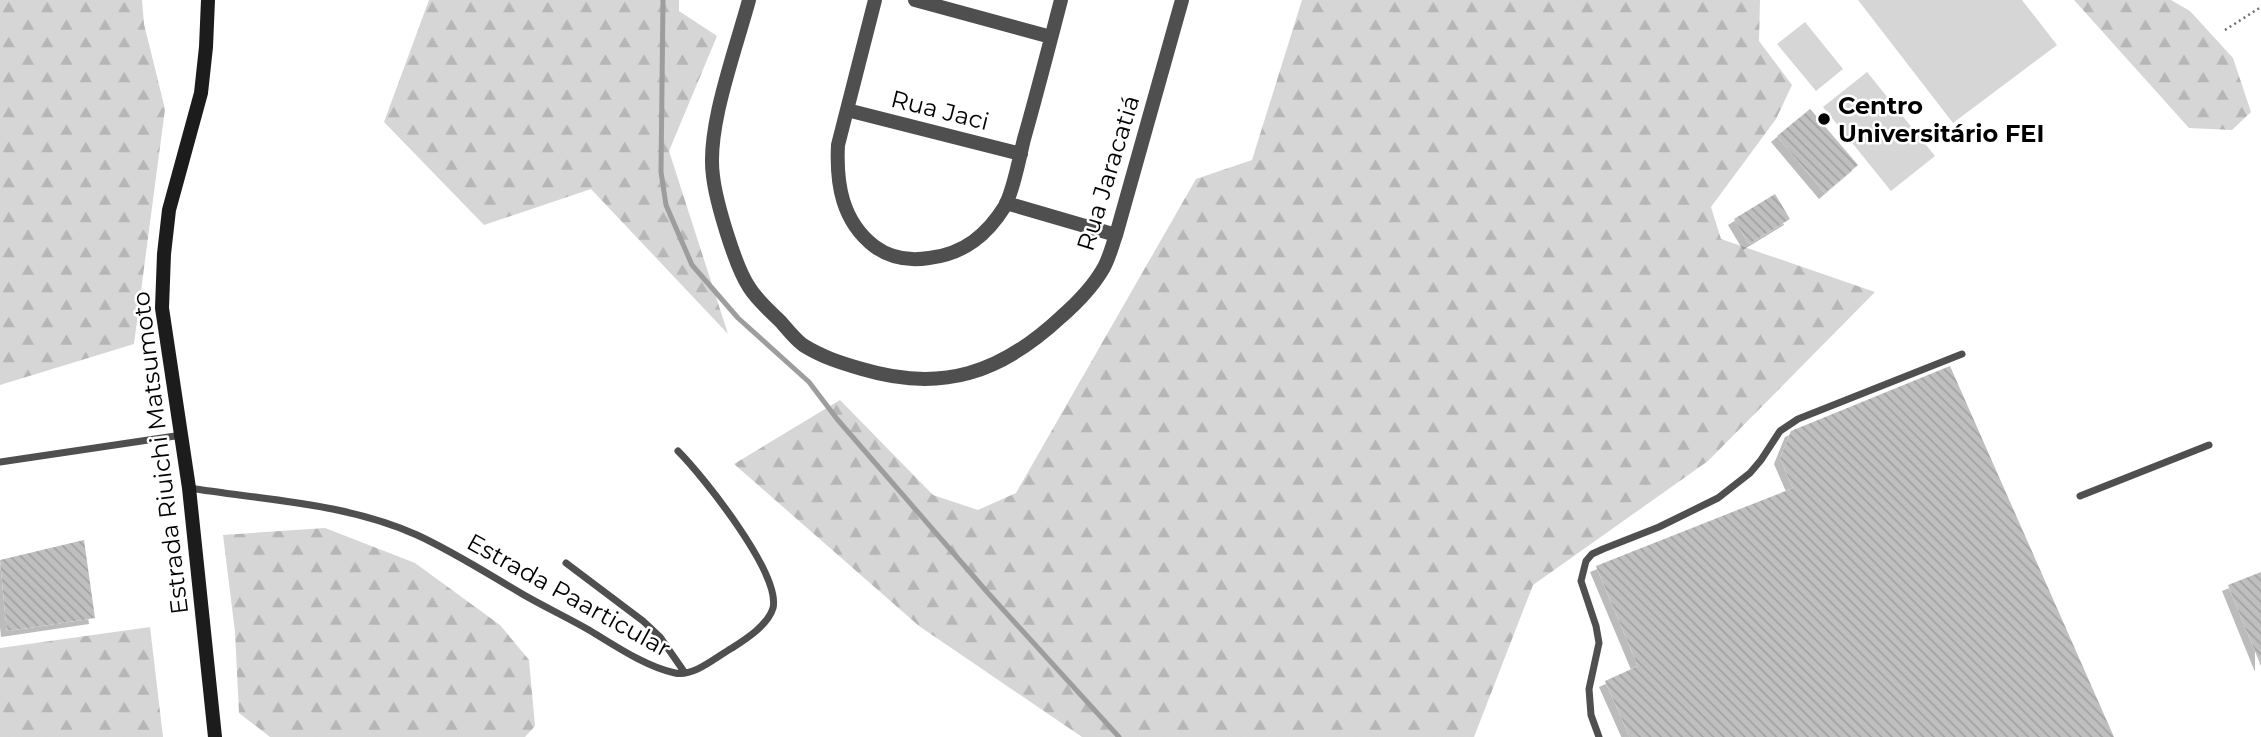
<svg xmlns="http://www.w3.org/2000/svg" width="2261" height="737" font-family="Montserrat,sans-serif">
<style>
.forest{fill:url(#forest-firs)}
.pitch{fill:#d6d6d6}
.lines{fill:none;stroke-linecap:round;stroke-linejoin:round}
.stream{stroke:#9d9d9d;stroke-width:5}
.building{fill:url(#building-back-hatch);filter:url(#shadow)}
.path{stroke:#717171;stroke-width:2.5;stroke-dasharray:2 3.5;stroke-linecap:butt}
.lane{stroke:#4f4f4f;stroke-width:7}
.street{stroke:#4f4f4f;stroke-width:14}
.secondary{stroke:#1c1c1c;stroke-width:14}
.poi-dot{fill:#000;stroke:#fff;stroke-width:2.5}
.labels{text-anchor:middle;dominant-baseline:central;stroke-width:5;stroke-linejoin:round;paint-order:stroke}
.poi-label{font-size:24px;font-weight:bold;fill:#000;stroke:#fff;text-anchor:start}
.street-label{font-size:24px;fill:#000;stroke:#fff}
</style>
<defs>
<pattern id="forest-firs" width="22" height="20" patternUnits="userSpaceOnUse" patternTransform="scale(1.75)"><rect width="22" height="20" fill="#d6d6d6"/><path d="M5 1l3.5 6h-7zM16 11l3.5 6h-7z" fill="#b6b6b6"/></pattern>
<pattern id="building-back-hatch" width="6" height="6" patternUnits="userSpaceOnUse" patternTransform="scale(1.75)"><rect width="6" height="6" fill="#bfbfbf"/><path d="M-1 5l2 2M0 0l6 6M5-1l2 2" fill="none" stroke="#a2a2a2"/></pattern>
<filter id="shadow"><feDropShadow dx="-6" dy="6" stdDeviation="0" flood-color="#0004"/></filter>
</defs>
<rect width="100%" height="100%" fill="#fff"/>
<!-- forest -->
<path class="forest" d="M0,0H142L144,24L165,109L134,344L0,385Z
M429,0H679V11L717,36L669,151L728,334L591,189L484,225L384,122Z
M1302,0H1760L1759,41L1792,85L1776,119L1711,207L1721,239L1875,292L1708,461L1533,585L1474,737H1082L919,626L734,464L840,400L933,495L978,510L1016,493L1196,179L1252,160Z
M2074,0H2171L2190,11L2233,58L2251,112L2232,130L2189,128Z
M325,528L415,563L500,625L529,660L535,726L525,737H270L239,713L235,632L223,535Z
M150,627L163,737H0V648Z"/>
<!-- pitch -->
<path class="pitch" d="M1858,0H2022L2057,45L1953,123Z
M1805,22L1843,69L1816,91L1777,44Z
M1867,72L1935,156L1891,191L1823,107Z"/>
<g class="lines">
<!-- stream -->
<path class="stream" d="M663,0L661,172L666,205L692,265L738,318L809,382L837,419L988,593L1119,737"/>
</g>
<!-- building -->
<path class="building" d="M1810,109L1858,165L1825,193L1777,136Z
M1775,194L1790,219L1749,244L1734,219Z
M1950,366L2114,737H1630L1605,681L1638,666L1596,566L1793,488L1780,458L1791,431Z
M84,540L95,618L7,631L0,560Z
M2261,572V666L2228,585Z"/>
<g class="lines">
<!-- path -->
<path class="path" d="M2225,30L2261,7"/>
<!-- lane -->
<path class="lane" d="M0,462L182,435
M189,488C265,500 346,503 417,535C454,552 488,574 524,595C545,607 568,618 589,630C614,645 646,667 675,673C694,677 716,657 732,648C746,639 768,625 773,608C781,574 703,476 678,451
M2080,496L2209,445
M566,563L643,621L660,637L685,673
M1599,737L1591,715L1589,689L1599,643L1596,626L1581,581L1586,561L1592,554L1603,549L1659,527L1718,498L1750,473L1761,460L1780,431L1798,419L1962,354"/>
<!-- street -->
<path class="street" d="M749,0C736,49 706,128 713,176C716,202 735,266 749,287C757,300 770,311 781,322C788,330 795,339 803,345C822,357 841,363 862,369C942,393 1001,373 1061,317C1077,303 1092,288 1103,269C1109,259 1112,246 1116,235L1182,0
M875,0L838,145C836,184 842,221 874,246C890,258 910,261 929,258C964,254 987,235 1005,206C1014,189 1019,159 1024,139C1037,93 1049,46 1061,0
M915,0L1051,37
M847,110L1021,154
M1006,203L1116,235"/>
<!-- secondary -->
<path class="secondary" d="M208,0L206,47L201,93L169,210L164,254L162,308L189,488L215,737"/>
</g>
<!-- markers -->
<circle class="poi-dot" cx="1824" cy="119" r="7"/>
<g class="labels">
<!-- poi labels -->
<g class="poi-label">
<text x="1838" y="105">Centro<tspan x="1838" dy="28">Universitário FEI</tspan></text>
</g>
<!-- street labels -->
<g class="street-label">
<text transform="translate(940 110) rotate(14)">Rua Jaci</text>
<text transform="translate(1108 173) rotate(-73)">Rua Jaracatiá</text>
<text transform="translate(160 453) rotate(-97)">Estrada Riuichi Matsumoto</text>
<text transform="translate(569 595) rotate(29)">Estrada Paarticular</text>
</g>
</g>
</svg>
